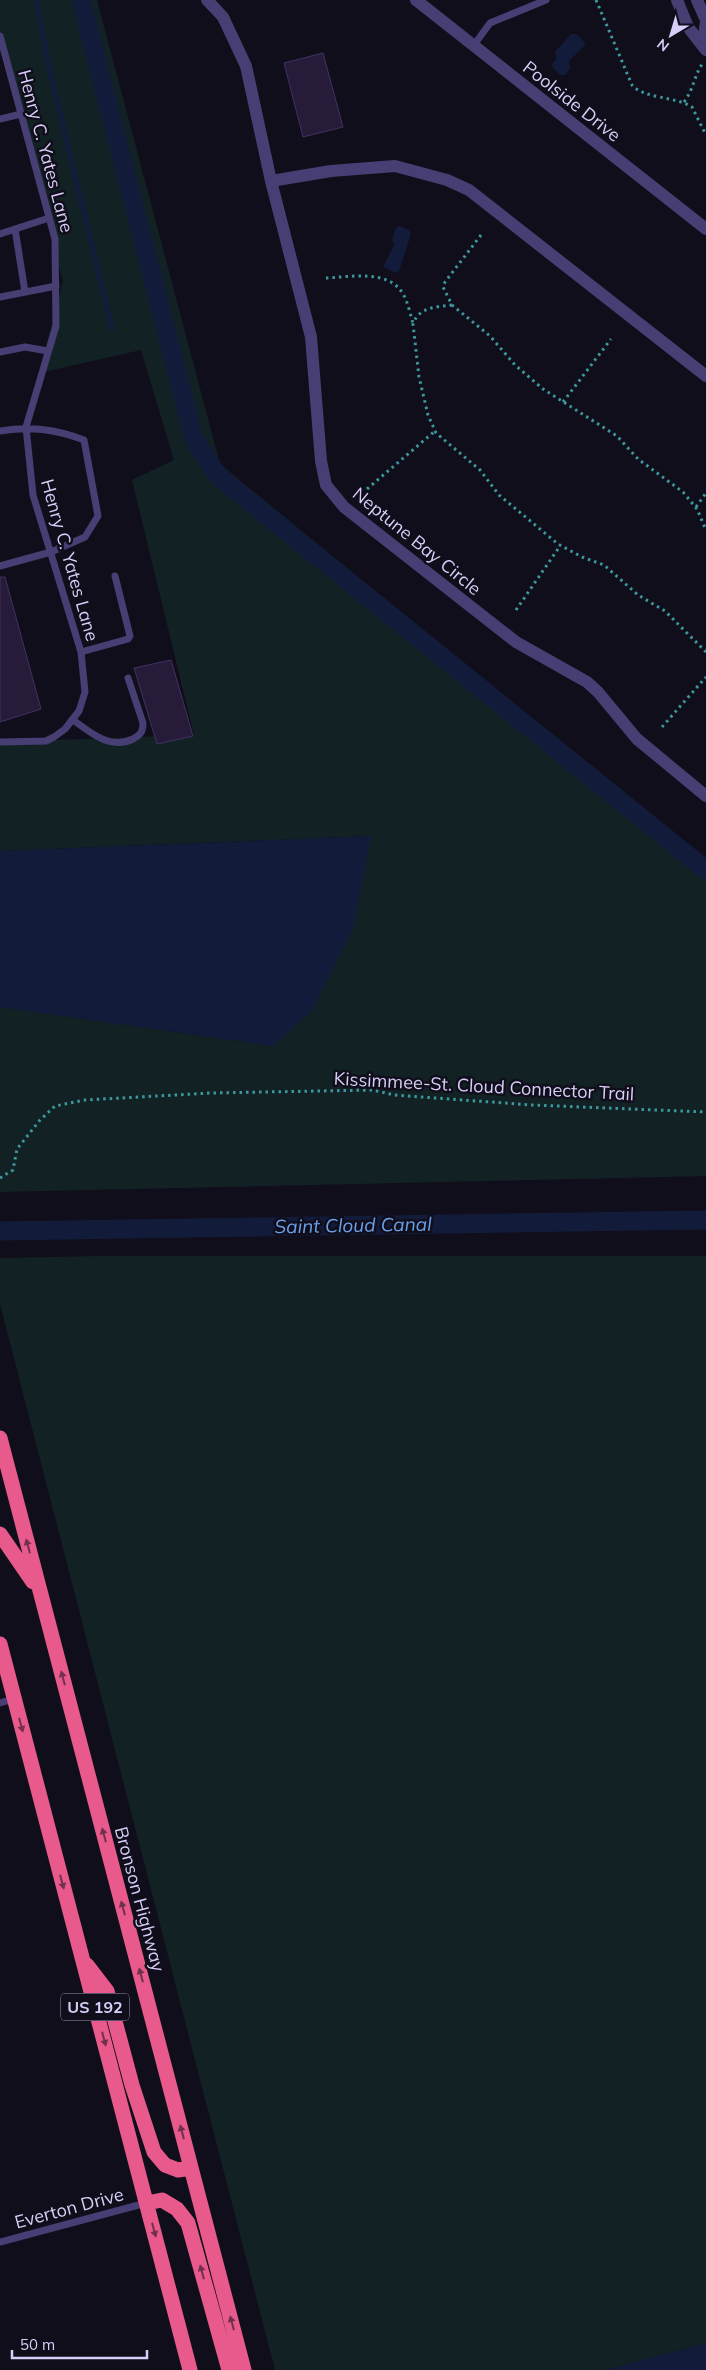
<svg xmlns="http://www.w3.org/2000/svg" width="706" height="2370" font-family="Mulish,sans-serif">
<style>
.green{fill:#122224}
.water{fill:#121c3a}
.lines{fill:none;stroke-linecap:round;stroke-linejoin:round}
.stream{stroke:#121c3a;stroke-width:5.5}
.canal{stroke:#121c3a;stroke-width:19}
.building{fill:#261c39;stroke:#413162}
.path{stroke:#3c989e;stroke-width:3;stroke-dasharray:2.5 4;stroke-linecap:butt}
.lane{stroke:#473f74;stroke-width:7}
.street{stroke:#473f74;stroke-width:12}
.highway{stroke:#e8598c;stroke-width:15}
.oneway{fill:#72304e}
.labels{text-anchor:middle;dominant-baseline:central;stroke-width:5;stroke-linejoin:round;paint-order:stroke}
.shield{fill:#110e1b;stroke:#9c94b6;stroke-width:1}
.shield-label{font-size:16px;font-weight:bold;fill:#d8cef8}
.street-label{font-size:18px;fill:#d8cef8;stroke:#110e1b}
.water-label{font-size:19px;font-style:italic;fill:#6a9fea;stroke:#110e1b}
</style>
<rect width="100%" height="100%" fill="#110e1b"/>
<!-- green -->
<path class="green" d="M0,0H97L220,464L706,862V1176L0,1192V1007L273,1046L370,836L0,851V742L194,735L132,480L174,460L141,350L39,373L63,281L0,49Z
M101,1256H706V2343L606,2370H275L0,1304V1258Z"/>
<!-- water -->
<path class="water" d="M571,34H576L584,41L585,45L569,61L570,68L565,75H560L553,68L552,64L556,59L555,52Z
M400,226L409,230L411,234L399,271L396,273L383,267L394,245L392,240L396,228Z
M371,836L354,927L312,1011L273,1046L0,1007V851Z
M706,2343V2370H606Z"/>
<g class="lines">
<!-- stream -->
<path class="stream" d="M36,0L50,72L112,328"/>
<!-- canal -->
<path class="canal" d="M81,0L194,439L218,476L706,870
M0,1231L706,1220"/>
</g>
<!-- building -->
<path class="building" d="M323,53L343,127L303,137L284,63Z
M0,577H5L41,709L0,722Z
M171,660L193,736L157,744L134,668Z"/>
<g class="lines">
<!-- path -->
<path class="path" d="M596,0L632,85C644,99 675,96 692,107L706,135
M684,102C694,89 694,75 703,63
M481,235L445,282L443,287L452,305L490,336L515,365L543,389L617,436L638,459L683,492L697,509L706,530
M326,278C350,277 389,269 403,294C408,302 410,314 413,323
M452,305C436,307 419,307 413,324L419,377L428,415L436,433L480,470L499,495L558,544L582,557L604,565L638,595L665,611L706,652
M563,402L611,339
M367,489L435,431
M696,507L706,493
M516,610L560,546
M662,727L706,677
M0,1178L13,1170L17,1149L40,1120L55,1106L85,1100L211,1093L373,1090L394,1095L532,1105L706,1112"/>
<!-- lane -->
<path class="lane" d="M0,36L55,239L56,326L26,427L33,495L81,652L85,692L79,711L65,729L54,737L46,741L0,742
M474,45L490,23L546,0
M0,119L21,114
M15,229L25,292
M0,234L49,218
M0,297L56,286
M0,352L25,347L48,351
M0,431C30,426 55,429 84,440L98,516L85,537L51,552L0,566
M81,652L128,639L130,636L115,576
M73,720C91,733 110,750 133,739C141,735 143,731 143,723L128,678
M0,1703L14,1699
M0,2242L146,2203"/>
<!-- street -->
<path class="street" d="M207,0L223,17L246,66L271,181L311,337L321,461L326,485L344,507L516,642L587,682L598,692L637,739L706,796
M416,0L706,229
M677,0L688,27L706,50
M697,0L706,20
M703,44L706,21
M271,181L331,171L395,166L447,180L469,190L706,376"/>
<!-- highway -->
<path class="highway" d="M0,1438L244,2370
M0,1534L33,1582
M0,1644L190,2370
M87,1965L107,1991L132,2085L154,2152L165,2165L178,2170L191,2168
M147,2203L162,2200L177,2209L188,2223L229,2370"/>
</g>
<!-- one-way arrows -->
<defs><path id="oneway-solid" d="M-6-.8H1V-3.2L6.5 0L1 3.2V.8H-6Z" transform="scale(1.25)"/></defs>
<g class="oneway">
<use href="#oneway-solid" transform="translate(28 1546) rotate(-105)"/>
<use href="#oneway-solid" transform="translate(63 1678) rotate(-105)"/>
<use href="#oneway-solid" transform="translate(21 1725) rotate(75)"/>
<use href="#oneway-solid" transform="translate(104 1835) rotate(-105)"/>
<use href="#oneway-solid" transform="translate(62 1882) rotate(75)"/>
<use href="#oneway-solid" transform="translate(123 1908) rotate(-105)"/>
<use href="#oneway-solid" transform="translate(141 1975) rotate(-105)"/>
<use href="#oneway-solid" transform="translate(104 2039) rotate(75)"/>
<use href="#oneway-solid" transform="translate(182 2132) rotate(-105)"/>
<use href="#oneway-solid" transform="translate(154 2230) rotate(75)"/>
<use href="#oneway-solid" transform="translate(202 2272) rotate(-105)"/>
<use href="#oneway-solid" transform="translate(232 2323) rotate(-105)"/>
</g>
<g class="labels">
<!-- shield labels -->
<rect class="shield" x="61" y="1993.5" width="68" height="27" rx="4"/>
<g class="shield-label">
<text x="95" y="2007">US 192</text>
</g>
<!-- street labels -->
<g class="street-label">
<text transform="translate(572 101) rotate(38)">Poolside Drive</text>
<text transform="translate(46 151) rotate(75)">Henry C. Yates Lane</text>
<text transform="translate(417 541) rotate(39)">Neptune Bay Circle</text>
<text transform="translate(70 560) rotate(74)">Henry C. Yates Lane</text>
<text transform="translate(484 1086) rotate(3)">Kissimmee-St. Cloud Connector Trail</text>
<text transform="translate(140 1899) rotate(75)">Bronson Highway</text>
<text transform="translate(69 2208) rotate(-15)">Everton Drive</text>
</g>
<!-- water labels -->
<g class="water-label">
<text transform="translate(353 1225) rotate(-1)">Saint Cloud Canal</text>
</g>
</g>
<!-- north arrow -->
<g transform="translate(671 35) rotate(218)" stroke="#110e1b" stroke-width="4" paint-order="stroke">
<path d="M0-4L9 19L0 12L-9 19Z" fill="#d8cef8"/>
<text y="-8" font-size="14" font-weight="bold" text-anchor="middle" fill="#d8cef8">N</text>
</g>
<!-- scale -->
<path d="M12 2350v8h135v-8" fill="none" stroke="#d8cef8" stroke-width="2.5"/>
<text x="20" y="2350" font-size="15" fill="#d8cef8" stroke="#110e1b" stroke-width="4" paint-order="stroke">50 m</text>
</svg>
